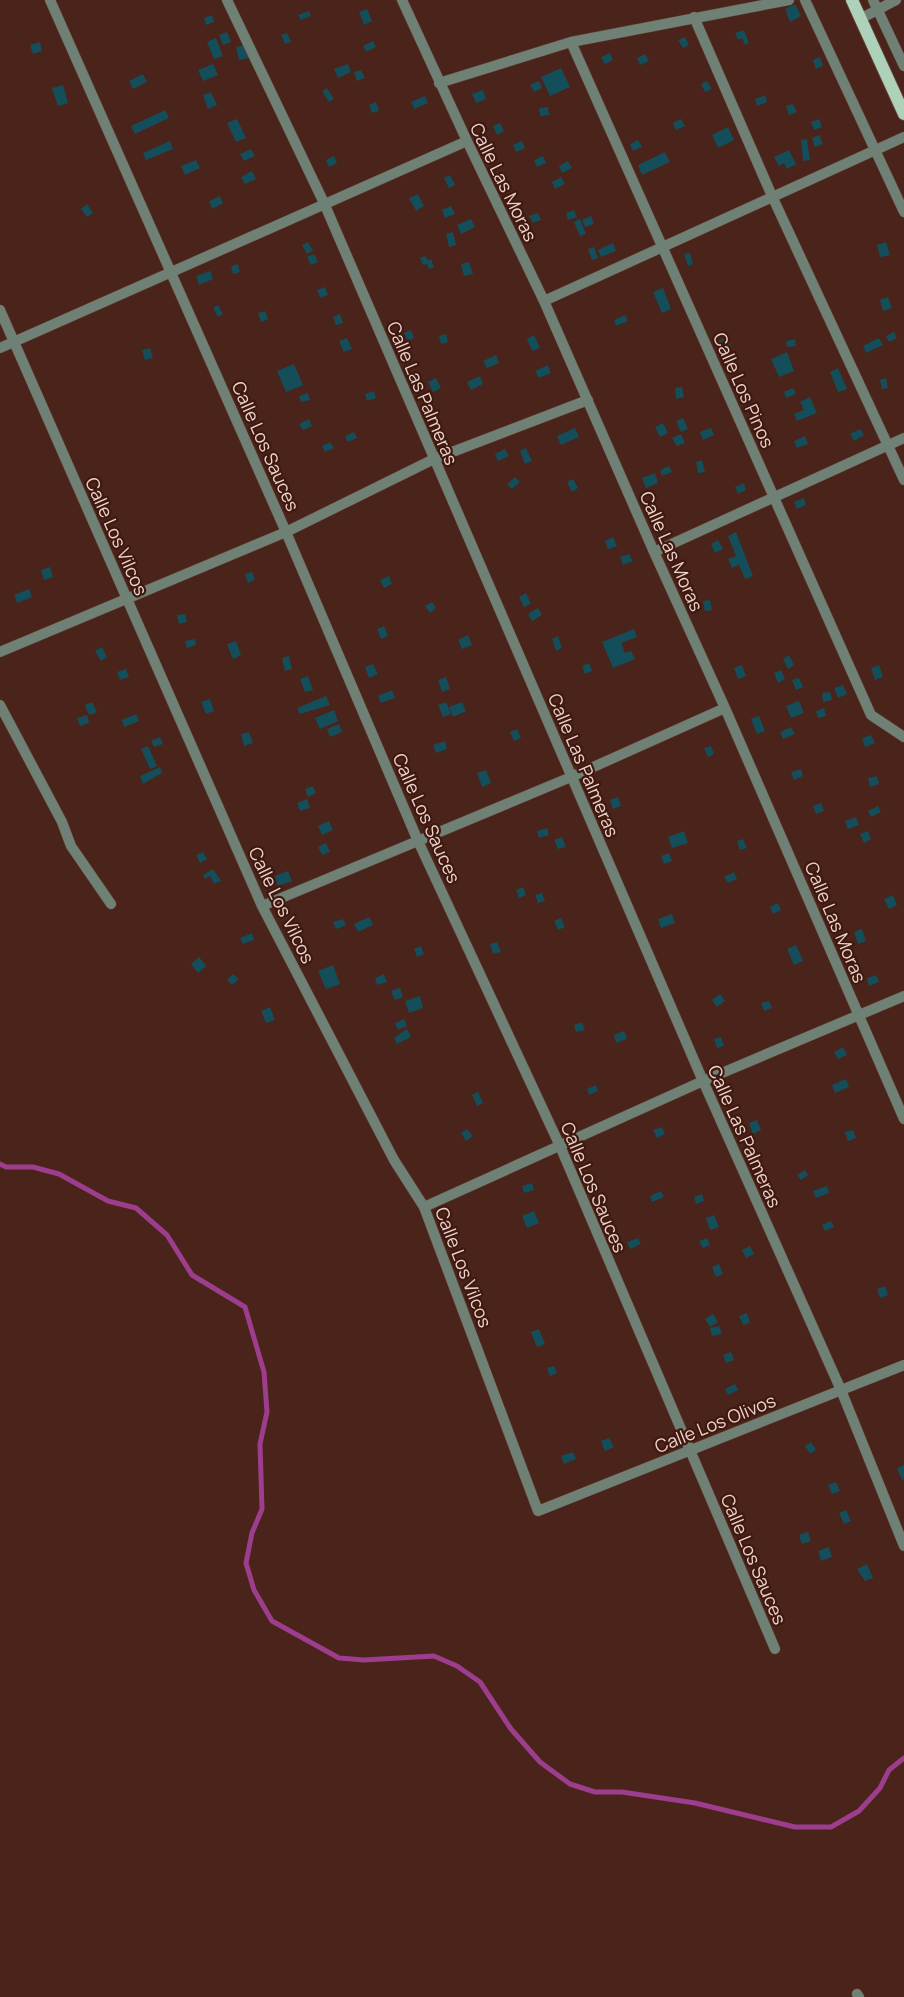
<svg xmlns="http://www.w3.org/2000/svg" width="904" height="1997" font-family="Manrope,sans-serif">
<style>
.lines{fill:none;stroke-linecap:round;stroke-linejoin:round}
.stream{stroke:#9d3d8d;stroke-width:5}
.building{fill:#144e5a}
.minor-casing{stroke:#643f37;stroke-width:11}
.primary-casing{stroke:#643f37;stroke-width:14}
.minor{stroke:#6f8175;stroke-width:10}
.primary{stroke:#aed2b9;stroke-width:12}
.labels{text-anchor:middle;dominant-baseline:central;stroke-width:4.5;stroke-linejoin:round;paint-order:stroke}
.street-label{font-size:18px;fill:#edd3cd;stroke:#3f1910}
</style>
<rect width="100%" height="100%" fill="#4a231a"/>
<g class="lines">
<!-- stream -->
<path class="stream" d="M0,1164L6,1167H33L59,1174L108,1201L136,1208L167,1235L192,1275L245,1307L264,1372L267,1412L260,1444L262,1509L252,1533L246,1563L254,1590L272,1621L339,1658L364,1660L434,1656L457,1666L480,1682L511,1729L540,1762L570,1784L595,1792H622L695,1803L795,1827H831L859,1811L880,1788L889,1770L904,1758"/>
</g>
<!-- building -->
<path class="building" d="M795,4L801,16L790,22L785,9Z
M367,9L372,21L364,25L359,12Z
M309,11L311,16L301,20L298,15Z
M212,15L214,22L206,25L204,18Z
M744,30L749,43L745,45L742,38L738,40L735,33Z
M227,32L231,42L223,45L219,35Z
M287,33L291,42L285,44L281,35Z
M685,37L689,45L683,48L678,40Z
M216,38L223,56L214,59L207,42Z
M373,41L376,47L366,52L363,46Z
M40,42L42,51L33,54L30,45Z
M245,45L249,58L239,60L236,47Z
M610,53L613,60L605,64L601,57Z
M645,54L649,61L640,65L637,58Z
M820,57L823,66L816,69L813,60Z
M213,64L218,75L203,81L198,70Z
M348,64L351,72L338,78L334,69Z
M561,68L570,87L550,96L541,77Z
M361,70L365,78L357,81L354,72Z
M143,74L147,82L133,89L129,81Z
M539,81L542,88L534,92L530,85Z
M707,81L712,89L705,92L701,84Z
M63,85L68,103L58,106L52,88Z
M327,88L334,99L329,102L322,91Z
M483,90L486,99L476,103L472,94Z
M211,92L217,105L208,109L203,95Z
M765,95L767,102L757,106L755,99Z
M425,96L428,103L414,109L411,102Z
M376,102L379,111L372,113L369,105Z
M793,104L797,112L789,115L786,106Z
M548,107L549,115L540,116L539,108Z
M165,110L169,118L135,134L131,126Z
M237,119L246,138L236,142L227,123Z
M681,119L685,126L676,130L673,123Z
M819,119L822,127L814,130L811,122Z
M500,123L504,131L497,135L493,126Z
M728,127L734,140L718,148L712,135Z
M819,135L823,144L815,147L812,138Z
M807,139L810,160L803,161L801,140Z
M638,140L642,147L633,151L630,144Z
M170,141L173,149L146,160L143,153Z
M522,141L525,148L516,152L513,145Z
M251,149L255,156L244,161L240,154Z
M789,150L796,164L787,169L784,163L779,166L774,157Z
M665,152L670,162L642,175L638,165Z
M334,156L337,163L329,167L326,160Z
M543,156L546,163L537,167L534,160Z
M196,160L200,168L185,175L181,166Z
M568,161L572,168L562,173L559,166Z
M252,171L256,179L245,184L241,177Z
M450,175L455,185L449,188L444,178Z
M561,177L565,184L555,189L552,182Z
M418,194L424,206L416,211L409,198Z
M220,196L223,203L212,209L209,201Z
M87,204L93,213L87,217L81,209Z
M451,206L455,214L445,218L442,210Z
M574,210L577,217L568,220L566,213Z
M538,213L541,220L533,223L529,216Z
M591,216L594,224L585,227L582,220Z
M471,219L475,227L461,234L457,225Z
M580,219L586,234L580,236L574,222Z
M453,232L456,245L449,247L446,234Z
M308,242L313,251L307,254L302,245Z
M886,242L890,255L880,257L877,245Z
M613,243L616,251L601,257L598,250Z
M594,247L598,258L592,260L588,249Z
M690,253L693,264L688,266L684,254Z
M314,254L318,262L311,265L307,257Z
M425,256L428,260L431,259L434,267L429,269L427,264L423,265L420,258Z
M469,262L473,274L464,276L461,264Z
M238,264L240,272L233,274L231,266Z
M210,271L213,279L199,285L196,276Z
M325,287L328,295L320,298L317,290Z
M663,288L671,309L662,313L653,292Z
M888,297L892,308L883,311L880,300Z
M218,305L223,314L218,317L213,308Z
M265,311L268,319L261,322L258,313Z
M340,314L343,323L336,325L333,317Z
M625,315L628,321L616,326L614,320Z
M411,330L414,338L408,341L404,333Z
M894,332L897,338L889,342L886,336Z
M446,334L448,342L441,344L439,336Z
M534,335L540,348L532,351L527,339Z
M347,338L352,349L344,352L339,341Z
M727,338L731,347L723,350L719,341Z
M879,338L883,345L866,353L863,346Z
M795,339L796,346L787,347L786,341Z
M150,348L153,358L145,360L142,350Z
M787,352L794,371L779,377L771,359Z
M496,355L499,363L487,368L483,361Z
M294,364L303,385L286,392L277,371Z
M548,365L551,373L539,378L535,371Z
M838,368L847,389L838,392L830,372Z
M480,376L483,384L471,390L467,382Z
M436,378L441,388L433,392L428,382Z
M886,378L888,388L882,389L880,380Z
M682,387L684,397L676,399L675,388Z
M793,388L796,394L786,398L784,392Z
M374,391L376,398L367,401L365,394Z
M308,393L310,400L301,402L299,396Z
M810,397L817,413L797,421L794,414L804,410L800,402Z
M683,418L688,429L681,432L676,421Z
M309,419L312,426L303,430L299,424Z
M663,423L668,433L660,437L655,427Z
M575,428L579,437L561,445L557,436Z
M711,428L714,435L703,440L700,432Z
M860,429L864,435L854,441L850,434Z
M354,432L357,438L348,442L345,436Z
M681,434L685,443L677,446L672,438Z
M805,436L808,444L797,448L794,441Z
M330,442L334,448L325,452L322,446Z
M526,448L532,461L525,464L520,451Z
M505,449L509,456L498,461L495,454Z
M702,460L705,472L698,473L696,462Z
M669,466L672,472L662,476L660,470Z
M655,473L658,483L646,488L642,478Z
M515,477L520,482L512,489L507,484Z
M573,479L578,488L572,492L567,482Z
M744,483L746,490L738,494L735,487Z
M804,498L806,505L797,509L794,502Z
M736,532L753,576L745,579L739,565L732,568L728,559L736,556L728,536Z
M613,537L617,546L608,549L605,541Z
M718,540L723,549L715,553L711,544Z
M629,554L633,561L623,565L620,557Z
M50,567L53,577L44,580L41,570Z
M252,572L255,580L248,583L245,574Z
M389,576L392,584L384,588L380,580Z
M29,589L32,597L17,603L14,595Z
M526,593L531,604L524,607L519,597Z
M710,600L712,610L705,611L703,601Z
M432,602L436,608L430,613L425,606Z
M538,608L542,615L532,621L528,614Z
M185,614L187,622L179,624L177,615Z
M384,626L388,636L381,639L377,629Z
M634,629L637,637L621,643L625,653L631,651L635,659L613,668L602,642Z
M468,635L472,645L462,649L458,640Z
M558,636L562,648L556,651L552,639Z
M195,639L196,645L187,648L185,641Z
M236,641L241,655L233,659L227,644Z
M102,647L107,657L101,661L95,651Z
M789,655L794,665L788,669L783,659Z
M289,656L292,669L285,671L282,658Z
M589,663L592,671L585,674L582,666Z
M373,664L378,674L369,678L365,667Z
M742,665L746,676L738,679L734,668Z
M879,665L883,677L875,680L871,668Z
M126,669L129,677L120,680L117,672Z
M781,670L785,679L778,683L774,673Z
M308,676L313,690L305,692L300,679Z
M446,677L450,689L442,692L438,680Z
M799,678L803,687L796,690L792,680Z
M843,685L847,694L838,698L834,688Z
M392,690L395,698L381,703L378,696Z
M830,692L832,700L823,702L822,693Z
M326,696L330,705L300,714L297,708Z
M210,699L214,711L206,714L201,702Z
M799,701L804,713L791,718L786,706Z
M92,702L97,712L89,715L85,705Z
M446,702L451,714L443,717L438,705Z
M462,702L466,711L453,717L449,707Z
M824,708L826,716L818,718L816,711Z
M334,710L338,721L320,729L315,718Z
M136,714L139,721L124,727L122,720Z
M87,715L89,723L80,726L77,718Z
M759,716L765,731L757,734L751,719Z
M339,724L342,732L330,737L327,729Z
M791,727L795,734L783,739L780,732Z
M517,729L521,738L514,741L510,732Z
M249,732L253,743L244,746L241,734Z
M871,735L875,743L865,747L862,738Z
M160,737L163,744L154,747L151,741Z
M445,741L447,749L436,753L433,745Z
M148,746L157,766L150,769L141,749Z
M711,746L714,754L708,757L704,748Z
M160,767L162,773L143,784L140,776Z
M801,769L803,776L794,780L791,772Z
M486,770L491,783L482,787L477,773Z
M877,776L879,784L870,787L868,778Z
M313,786L316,793L308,797L305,789Z
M618,797L621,806L613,809L610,800Z
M307,799L310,808L300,811L297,803Z
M821,803L824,811L816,814L813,806Z
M878,806L881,812L871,817L868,811Z
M856,817L859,825L848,829L845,821Z
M329,821L333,830L322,835L318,826Z
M547,828L549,835L539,838L537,831Z
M684,831L688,843L672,848L668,837Z
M868,831L871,839L864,843L860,834Z
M562,837L566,847L558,849L554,840Z
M743,839L747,848L740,850L737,841Z
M326,843L330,852L322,855L318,847Z
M203,852L207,859L200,863L196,855Z
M669,853L672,861L664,864L661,856Z
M213,869L221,881L214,884L210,876L205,879L203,875Z
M288,871L292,881L278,886L275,876Z
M734,872L737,879L728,883L724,877Z
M523,887L526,895L519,898L516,890Z
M542,893L545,901L538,903L535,895Z
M893,895L897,905L889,909L884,899Z
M778,903L781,910L773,914L770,907Z
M672,914L675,923L661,928L658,919Z
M369,917L373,925L358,932L354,924Z
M561,918L565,927L558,930L554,921Z
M343,919L346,925L336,929L333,922Z
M862,929L866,941L858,944L854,932Z
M252,933L254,940L243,944L240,938Z
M497,942L501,952L493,954L490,944Z
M796,945L803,961L794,965L787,949Z
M421,946L424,954L417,957L414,949Z
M199,957L206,966L198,973L191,964Z
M333,965L340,984L326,989L318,971Z
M233,974L239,979L232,985L227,980Z
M384,974L387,982L377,985L375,978Z
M876,975L879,982L869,986L867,978Z
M400,988L403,997L395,1000L391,991Z
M720,994L725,1001L717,1007L712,1000Z
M420,996L423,1008L409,1013L405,1001Z
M769,1001L772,1008L764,1011L761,1003Z
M270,1007L275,1020L266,1023L261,1011Z
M404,1019L407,1026L398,1030L395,1023Z
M582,1022L585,1030L576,1032L574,1025Z
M407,1029L411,1037L397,1044L394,1038Z
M624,1031L627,1039L616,1043L614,1035Z
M721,1037L724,1046L717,1048L714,1039Z
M843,1047L847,1055L838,1059L834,1052Z
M846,1079L849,1087L835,1093L832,1085Z
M596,1085L598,1091L589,1095L587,1089Z
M478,1092L483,1103L477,1106L472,1095Z
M757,1120L761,1130L753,1134L749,1123Z
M662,1127L665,1134L657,1138L653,1130Z
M467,1129L473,1136L466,1141L461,1133Z
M853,1130L856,1138L848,1141L845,1132Z
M805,1170L808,1175L801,1180L797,1175Z
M532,1183L534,1190L524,1193L522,1186Z
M827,1186L829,1193L816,1198L813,1191Z
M661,1191L664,1197L652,1202L650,1196Z
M702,1194L704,1201L696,1204L694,1197Z
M534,1211L539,1223L527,1228L522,1216Z
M714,1215L719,1227L710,1230L706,1218Z
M831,1221L834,1227L825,1231L822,1225Z
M638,1238L641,1244L630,1249L627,1242Z
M707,1238L710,1245L703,1248L699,1241Z
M750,1246L754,1254L746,1258L742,1250Z
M719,1264L723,1274L716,1277L712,1267Z
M885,1286L888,1295L880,1298L877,1289Z
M747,1313L750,1323L743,1325L739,1316Z
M713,1314L718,1322L710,1327L705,1319Z
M719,1326L722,1334L712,1336L710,1328Z
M539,1329L545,1344L537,1347L531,1332Z
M731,1352L734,1360L726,1363L723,1355Z
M554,1366L557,1373L550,1376L547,1368Z
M735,1384L738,1390L728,1395L725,1389Z
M609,1438L614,1447L605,1451L601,1441Z
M811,1442L816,1450L810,1454L805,1446Z
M573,1452L576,1459L564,1464L561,1456Z
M904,1465V1479L902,1480L897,1468Z
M836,1482L840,1491L832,1494L828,1485Z
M846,1510L851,1521L844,1524L839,1513Z
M808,1532L811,1541L802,1544L799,1535Z
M829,1547L832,1557L821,1561L818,1551Z
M867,1564L873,1578L865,1581L857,1569Z"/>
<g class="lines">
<!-- minor casing -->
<g class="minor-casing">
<path id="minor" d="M50,0L286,532L418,841L560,1146L775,1649
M227,0L324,203L703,1081L841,1390L904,1546
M402,0L467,141L544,301L654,552L725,708L904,1119
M805,0L904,212
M873,0L904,66
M694,17L772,196L904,480
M860,19L896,0
M571,42L871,715L904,737
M439,83L571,42L789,0
M544,301L904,137
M0,310L262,906L394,1160L424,1207L538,1511L904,1365
M0,348L467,141
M654,552L904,438
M0,652L286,532L434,459L588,400
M0,705L62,822L71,846L111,904
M262,906L571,777L725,708
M424,1207L703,1081L904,996
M857,1994L859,1997"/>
</g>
<!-- primary casing -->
<g class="primary-casing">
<path id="primary" d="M852,0L904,114"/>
</g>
<!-- minor -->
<use href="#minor" class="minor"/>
<!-- primary -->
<use href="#primary" class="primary"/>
</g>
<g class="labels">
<!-- street labels -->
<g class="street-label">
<text transform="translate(504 182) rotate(64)">Calle Las Moras</text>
<text transform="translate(744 390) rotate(66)">Calle Los Pinos</text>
<text transform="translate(423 393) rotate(67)">Calle Las Palmeras</text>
<text transform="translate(266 446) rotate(66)">Calle Los Sauces</text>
<text transform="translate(117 536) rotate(66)">Calle Los Vilcos</text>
<text transform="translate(672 551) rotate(66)">Calle Las Moras</text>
<text transform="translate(584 765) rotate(67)">Calle Las Palmeras</text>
<text transform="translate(427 818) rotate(66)">Calle Los Sauces</text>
<text transform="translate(282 905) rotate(64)">Calle Los Vilcos</text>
<text transform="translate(836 922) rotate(67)">Calle Las Moras</text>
<text transform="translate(745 1136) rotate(66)">Calle Las Palmeras</text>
<text transform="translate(594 1187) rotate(67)">Calle Los Sauces</text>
<text transform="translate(464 1267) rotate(69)">Calle Los Vilcos</text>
<text transform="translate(715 1423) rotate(-22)">Calle Los Olivos</text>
<text transform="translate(754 1559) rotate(67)">Calle Los Sauces</text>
</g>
</g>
</svg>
